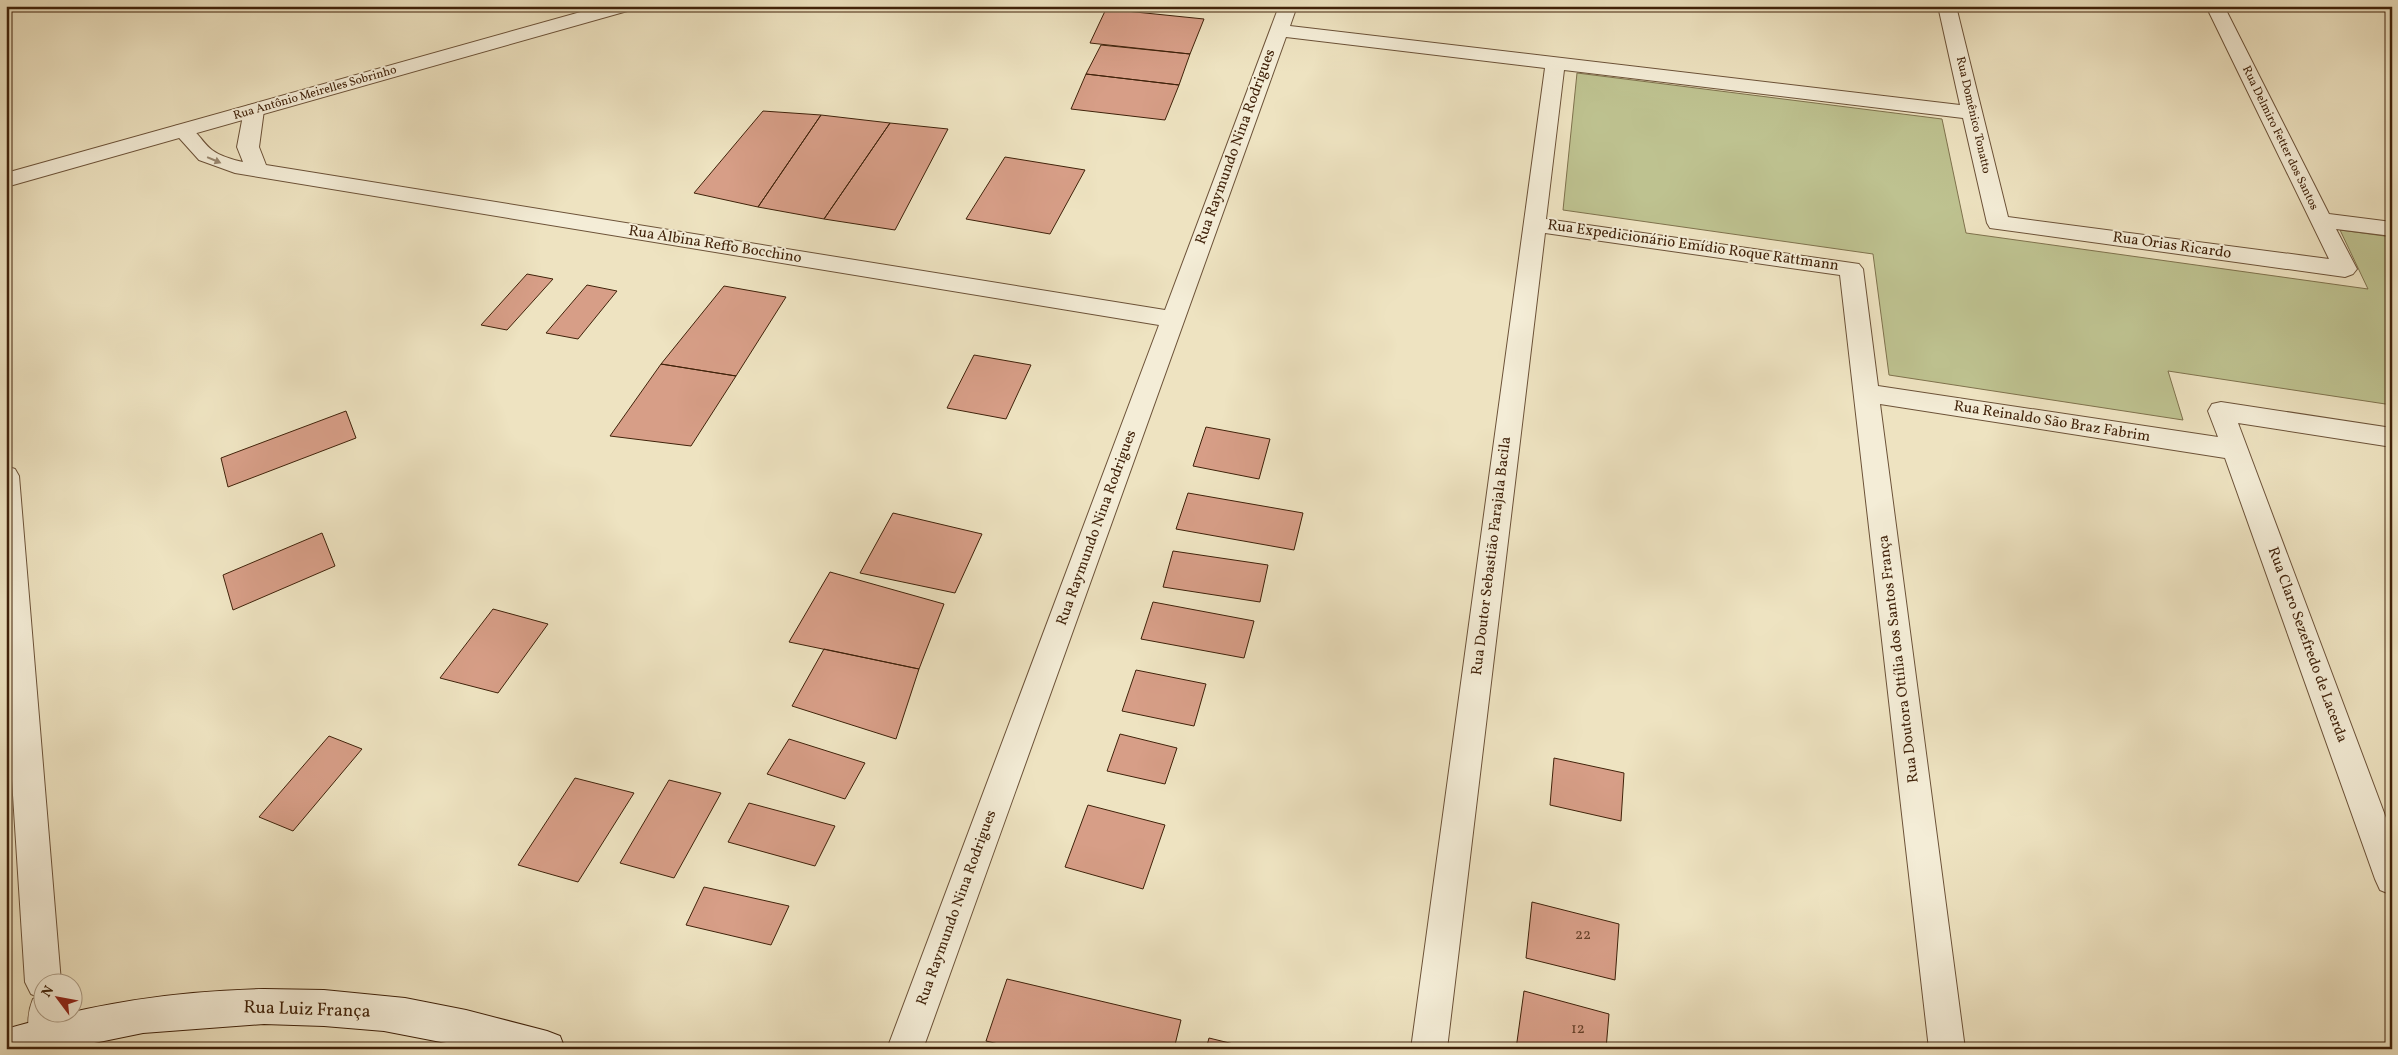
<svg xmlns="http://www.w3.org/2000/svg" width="2398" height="1055" font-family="Vollkorn,serif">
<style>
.green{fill:#bec290;stroke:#7f724d}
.building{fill:#d79e87;stroke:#40220a}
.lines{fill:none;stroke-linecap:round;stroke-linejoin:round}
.minor-casing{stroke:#6c5238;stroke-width:2}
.tertiary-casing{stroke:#6c5238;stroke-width:2}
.secondary-casing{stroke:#40220a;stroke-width:2}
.minor{fill:#f4edd7;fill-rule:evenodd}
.tertiary{fill:#f4edd7;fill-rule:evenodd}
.secondary{fill:#f4edd7;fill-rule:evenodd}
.oneway{fill:#9a8870}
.labels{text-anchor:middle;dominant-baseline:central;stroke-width:4;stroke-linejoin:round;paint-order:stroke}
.far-street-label{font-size:12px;fill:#40220a;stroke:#f4edd7}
.street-label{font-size:15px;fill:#40220a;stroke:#f4edd7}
.near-number-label{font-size:15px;fill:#664129}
.near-street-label{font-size:18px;fill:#40220a;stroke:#f4edd7}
</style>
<rect width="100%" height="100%" fill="#eee3c1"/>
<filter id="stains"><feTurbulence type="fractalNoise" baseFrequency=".004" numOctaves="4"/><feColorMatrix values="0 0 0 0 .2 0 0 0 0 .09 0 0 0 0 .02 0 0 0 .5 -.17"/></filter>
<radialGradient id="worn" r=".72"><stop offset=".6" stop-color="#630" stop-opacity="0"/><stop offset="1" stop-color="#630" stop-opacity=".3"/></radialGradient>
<!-- green -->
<path class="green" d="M1577,73L1942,119L1966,233L2368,289L2340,230L2392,237V405L2168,371L2183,420L1889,375L1873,254L1563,210Z"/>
<!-- building -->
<path class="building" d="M1106,9L1204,19L1190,54L1090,43Z
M1101,45L1190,54L1179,85L1086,74Z
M1086,74L1179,85L1165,120L1071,109Z
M763,111L821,115L758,207L694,193Z
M821,115L890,123L824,219L758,207Z
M890,123L948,129L895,230L824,219Z
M1005,157L1085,170L1050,234L966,219Z
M527,274L553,279L507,330L481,325Z
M587,285L617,291L578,339L546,333Z
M724,286L786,297L736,376L661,364Z
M974,355L1031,365L1006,419L947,408Z
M661,364L736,376L691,446L610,436Z
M346,411L356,438L228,487L221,458Z
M1206,427L1270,439L1259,479L1193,466Z
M1188,493L1303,513L1294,550L1176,529Z
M893,513L982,534L955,593L860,573Z
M322,533L335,566L233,610L223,575Z
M1173,551L1268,565L1260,602L1163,587Z
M830,572L944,604L919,669L789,642Z
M1153,602L1254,621L1244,658L1141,639Z
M493,609L548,624L498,693L440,678Z
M824,649L919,669L896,739L792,706Z
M1136,670L1206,684L1194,726L1122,711Z
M1120,734L1177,748L1165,784L1107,771Z
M329,736L362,749L293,831L259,817Z
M789,739L865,763L845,799L767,774Z
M1554,758L1624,773L1621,821L1550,805Z
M575,778L634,793L578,882L518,865Z
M669,780L721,793L674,878L620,863Z
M749,803L835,826L815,866L728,842Z
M1088,805L1165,825L1143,889L1065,867Z
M704,887L789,906L771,945L686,925Z
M1532,902L1619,924L1615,980L1526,958Z
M1007,979L1181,1020L1174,1049H1019L986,1041Z
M1524,991L1609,1014L1606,1049H1516Z
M1209,1038L1254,1049H1206Z"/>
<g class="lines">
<!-- minor casing -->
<g class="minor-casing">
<path id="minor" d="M1279,6H1297L1290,26L1960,105L1938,6H1956L2008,217L2329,259L2206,6H2224L2329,214L2392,222V236L2336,229L2357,269L2353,274L2345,277L1990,228L1987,223L1963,118L1564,70L1546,219L1859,264L1863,269L1878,386L2218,437L2208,411L2212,404L2221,402L2392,428V447L2238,423L2392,834V895L2380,890L2375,879L2225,458L1880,404L1965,1049H1929L1840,275L1545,233L1447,1049H1411L1545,68L1286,37L923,1049H887L1159,325L235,173L199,160L172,130L175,126C194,121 199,140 212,150C220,156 234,160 243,162L237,147L244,110L247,106L254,104L261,106L264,110L259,147L266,165L1165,310Z
M6,466L15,469L19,476L61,982H42V1012H64L65,1035L57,1049L34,1048C27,1031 26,1016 33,999L38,997L31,994L25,982L6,686Z"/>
</g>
<!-- tertiary casing -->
<g class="tertiary-casing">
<path id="tertiary" d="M602,6H633L631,10L6,187V173Z"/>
</g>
<!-- secondary casing -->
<g class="secondary-casing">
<path id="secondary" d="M264,989L324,990L405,998L466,1010L547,1031L560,1036L565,1049H477L384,1031L324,1026L264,1024L143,1033L65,1049H6V1029C93,1004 171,991 264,989Z"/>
</g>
<!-- minor -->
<use href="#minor" class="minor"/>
<!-- tertiary -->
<use href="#tertiary" class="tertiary"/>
<!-- secondary -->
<use href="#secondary" class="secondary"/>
</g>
<!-- one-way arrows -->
<defs><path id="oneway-solid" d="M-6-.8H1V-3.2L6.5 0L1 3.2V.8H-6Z" transform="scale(1.25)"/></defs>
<use class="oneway" href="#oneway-solid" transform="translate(214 160) rotate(23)"/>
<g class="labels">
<!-- far-street labels -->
<g class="far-street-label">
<text transform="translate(315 93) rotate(-16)">Rua Antônio Meirelles Sobrinho</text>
<text transform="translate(1973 115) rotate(77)">Rua Domênico Tonatto</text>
<text transform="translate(2280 138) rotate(64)">Rua Delmiro Fetter dos Santos</text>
</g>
<!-- street labels -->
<g class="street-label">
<text transform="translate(1236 147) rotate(-70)">Rua Raymundo Nina Rodrigues</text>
<text transform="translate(715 245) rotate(9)">Rua Albina Reffo Bocchino</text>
<text transform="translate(1693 246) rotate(8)">Rua Expedicionário Emídio Roque Rattmann</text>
<text transform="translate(2172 246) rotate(8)">Rua Orias Ricardo</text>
<text transform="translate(2052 422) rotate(9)">Rua Reinaldo São Braz Fabrim</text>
<text transform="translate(1097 528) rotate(-70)">Rua Raymundo Nina Rodrigues</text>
<text transform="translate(1492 556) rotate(-83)">Rua Doutor Sebastião Farajala Bacila</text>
<text transform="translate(2307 645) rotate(70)">Rua Claro Sezefredo de Lacerda</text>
<text transform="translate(1899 659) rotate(-97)">Rua Doutora Ottília dos Santos França</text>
<text transform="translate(957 908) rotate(-70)">Rua Raymundo Nina Rodrigues</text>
</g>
<!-- near-number labels -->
<g class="near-number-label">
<text x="1583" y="935">22</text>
<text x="1578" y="1029">12</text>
</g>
<!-- near-street labels -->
<g class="near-street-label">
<text transform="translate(307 1010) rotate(2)">Rua Luiz França</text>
</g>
</g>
<!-- margin -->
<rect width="2398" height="1055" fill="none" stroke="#eee3c1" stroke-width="25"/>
<rect x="8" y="8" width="2383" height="1040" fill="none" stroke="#40220a" stroke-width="2.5"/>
<rect x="12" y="12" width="2373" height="1030" fill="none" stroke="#40220a"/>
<!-- north arrow -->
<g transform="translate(58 998) rotate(302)"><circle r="24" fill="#f4edd7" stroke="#ac9c85"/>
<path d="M0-4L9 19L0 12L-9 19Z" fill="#8f2418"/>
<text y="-8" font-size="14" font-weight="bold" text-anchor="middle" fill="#40220a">N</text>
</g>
<rect width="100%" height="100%" filter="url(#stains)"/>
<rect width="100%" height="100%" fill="url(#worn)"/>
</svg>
